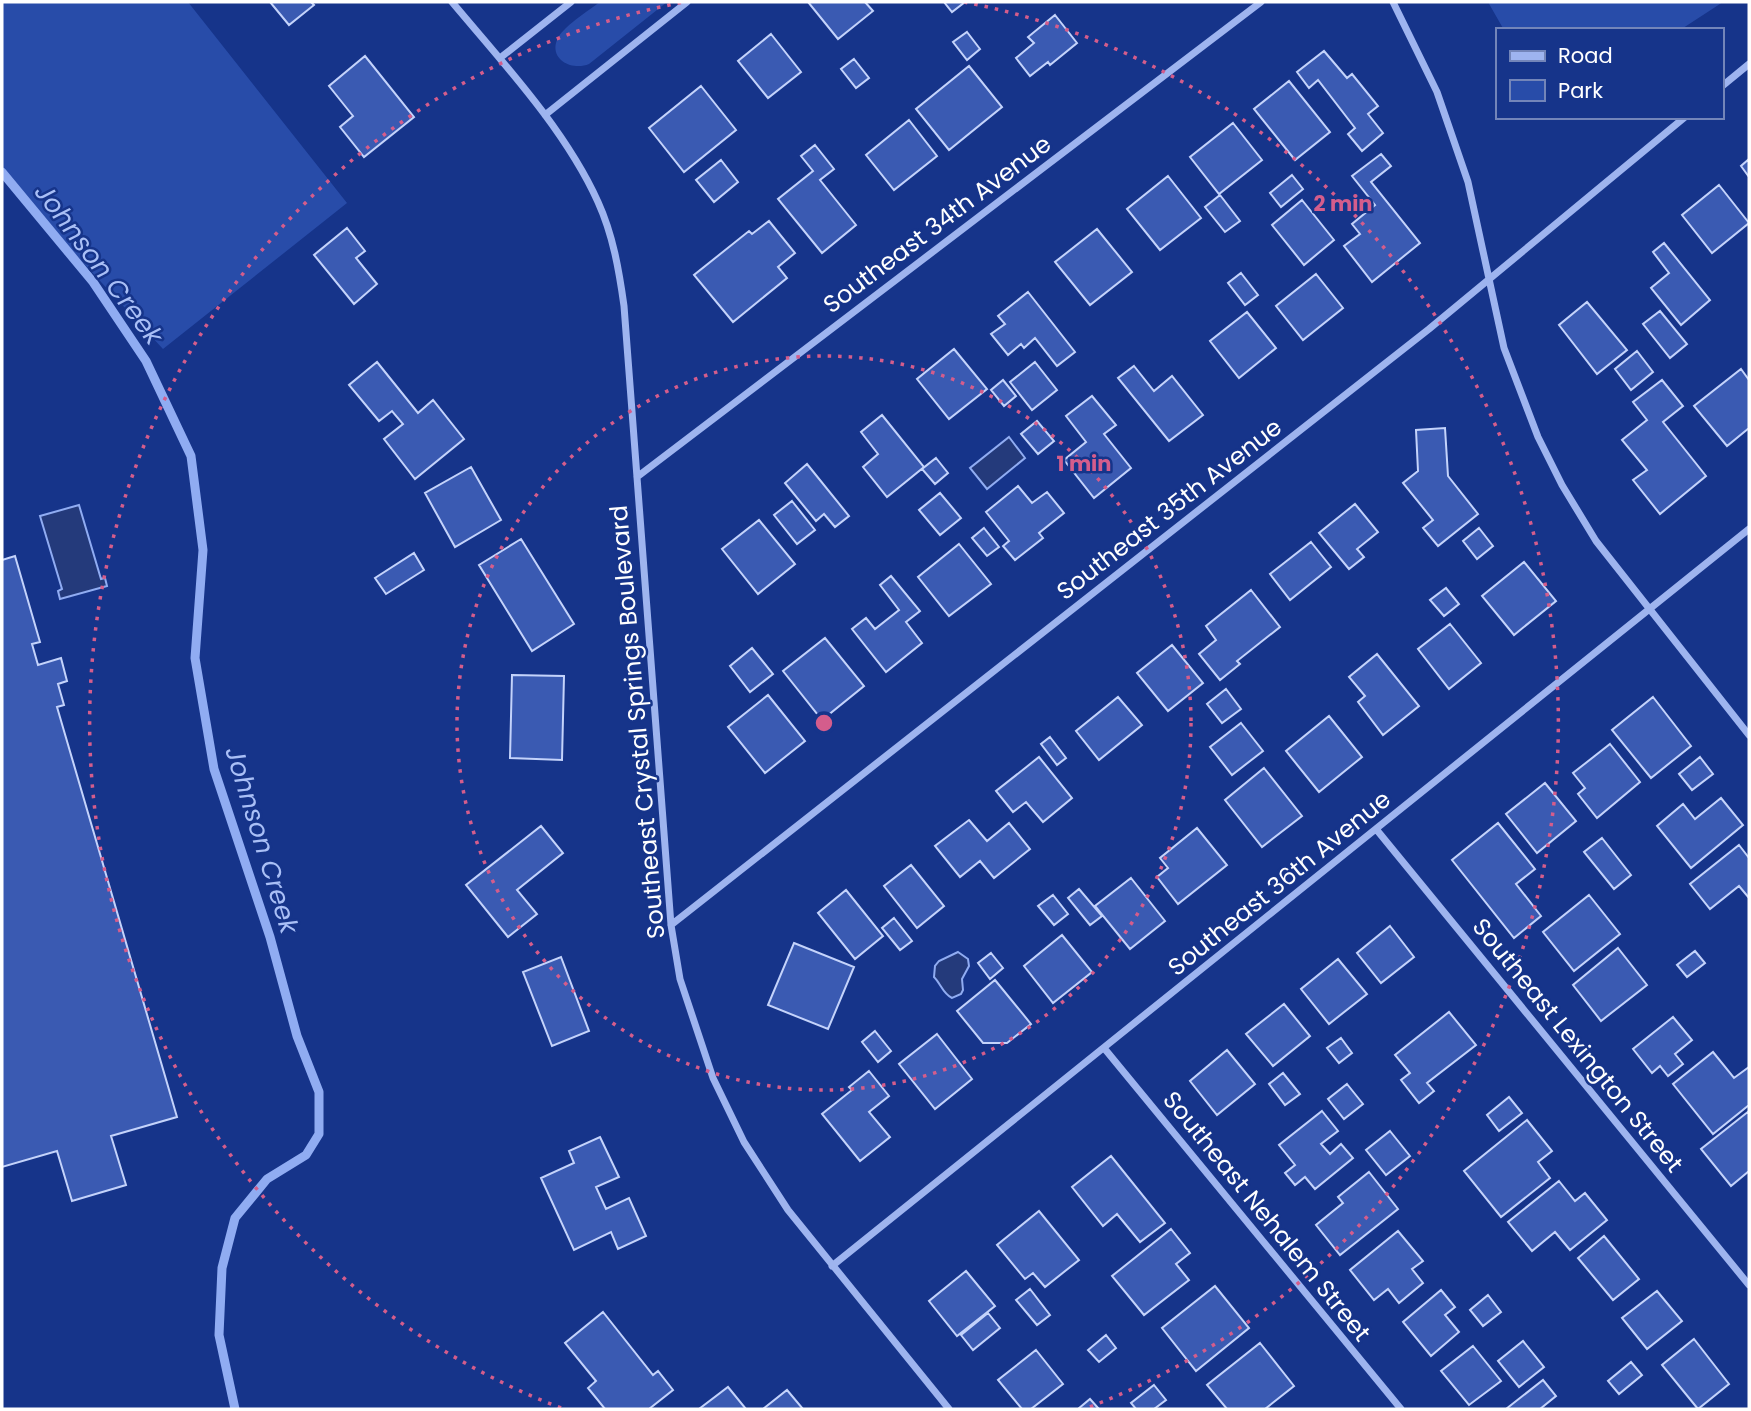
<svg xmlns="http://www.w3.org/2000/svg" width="1751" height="1411" font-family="Poppins,sans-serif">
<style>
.green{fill:#284ca9}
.water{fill:#243a7b;stroke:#90acf2;stroke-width:2}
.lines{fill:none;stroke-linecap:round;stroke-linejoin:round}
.stream{stroke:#90acf2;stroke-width:9}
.building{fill:#3a5ab2;stroke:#c4d3fb;stroke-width:2}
.minor{stroke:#9eb4ef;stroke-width:7}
.ring{fill:none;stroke:#d45d8c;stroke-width:3.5;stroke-dasharray:3.5 7}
.labels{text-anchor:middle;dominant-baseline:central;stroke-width:5;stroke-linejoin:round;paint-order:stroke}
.street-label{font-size:24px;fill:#fff;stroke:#16348a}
.water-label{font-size:26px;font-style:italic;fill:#a9bff6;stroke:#16348a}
.centre{fill:#d45d8c;stroke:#16348a;stroke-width:3.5}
.ring-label{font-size:21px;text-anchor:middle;font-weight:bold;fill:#d45d8c;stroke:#16348a;stroke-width:5;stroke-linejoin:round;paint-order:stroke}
</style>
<rect width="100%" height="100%" fill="#16348a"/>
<!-- green -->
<path class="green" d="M2,2H188L347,203L163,349L2,175Z
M600,2H667L589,64C573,71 549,60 557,40C561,28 589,10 600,2Z
M1488,2H1723L1680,30H1504Z"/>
<!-- water -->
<path class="water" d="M1009,437L1025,458L987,489L970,468Z
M79,505L101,579L105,578L107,586L60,599L58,591L62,589L40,516Z
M958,952L968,959L969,966L962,979L963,990L961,994L952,998C943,994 941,984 934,977L935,966L939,961Z"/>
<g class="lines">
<!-- stream -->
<path class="stream" d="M2,172L93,282L146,361L191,456L203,550L195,658L214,769L270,937L297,1036L319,1092V1134L306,1155L267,1179L235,1218L222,1268L219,1335L235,1409"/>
</g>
<!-- building -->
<path class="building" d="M270,2H311L314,5L289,25Z
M808,2H865L873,11L838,39Z
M944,2H965L952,12Z
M1055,15L1077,43L1050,65L1048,62L1030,76L1016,58L1034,43L1028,37Z
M967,32L980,49L967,60L953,42Z
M771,34L801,72L768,98L738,61Z
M1324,51L1347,78L1352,74L1378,106L1368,114L1383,133L1362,151L1348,134L1355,128L1318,80L1309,88L1297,72Z
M365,56L414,117L364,157L340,127L353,116L329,86Z
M854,59L869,78L856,88L841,69Z
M969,66L1002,107L949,150L916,109Z
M1289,81L1330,132L1295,160L1254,109Z
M701,86L736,130L684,172L649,128Z
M909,120L937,156L894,190L866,155Z
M1233,123L1262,160L1219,194L1190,157Z
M815,145L834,169L820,180L856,225L822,253L778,199L813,171L801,156Z
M1381,154L1391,166L1371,182L1420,243L1372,282L1344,246L1360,234L1352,224L1375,205L1352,176Z
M1749,159V177L1741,166Z
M721,160L738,182L714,202L696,180Z
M1292,175L1303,189L1281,207L1270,193Z
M1168,176L1201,218L1160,250L1127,209Z
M1719,185L1749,223L1712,253L1682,215Z
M1220,195L1240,221L1225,232L1205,207Z
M1302,200L1334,240L1304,265L1272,225Z
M769,221L795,253L778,267L787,278L733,322L694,275L749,231L752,234Z
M347,228L365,251L356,258L377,284L354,304L314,255Z
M1097,229L1132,272L1090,305L1055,262Z
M1664,243L1710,300L1681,325L1651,288L1669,273L1653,252Z
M1241,273L1258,295L1245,305L1228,283Z
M1316,274L1343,308L1303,340L1276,306Z
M1028,292L1075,352L1057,366L1035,338L1024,348L1021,344L1008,355L991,334L1005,324L998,316Z
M1587,302L1627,350L1597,374L1559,325Z
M1660,311L1687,344L1670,358L1643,324Z
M1247,312L1276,348L1239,378L1210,341Z
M954,349L987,389L949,419L917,379Z
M1637,351L1653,372L1631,390L1615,369Z
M377,362L418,413L433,400L464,439L415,479L384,439L403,424L392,411L379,421L349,385Z
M1035,362L1057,390L1032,410L1010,382Z
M1134,366L1154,391L1172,376L1203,415L1169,441L1118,378Z
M1741,369L1749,380V428L1727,446L1694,406Z
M1003,380L1016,396L1004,406L991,390Z
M1662,380L1683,406L1663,422L1706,476L1660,514L1633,480L1647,470L1622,440L1647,420L1633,402Z
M1092,396L1116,425L1104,434L1131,468L1094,498L1064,460L1086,442L1066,416Z
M882,415L924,467L887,497L863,467L878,454L861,432Z
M1037,421L1054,441L1038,454L1021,434Z
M1445,428L1448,476L1478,514L1438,546L1423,528L1433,520L1403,483L1418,471L1416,430Z
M936,458L948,473L935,484L922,469Z
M807,464L849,516L835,527L824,514L816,521L785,483Z
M471,467L501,520L455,547L425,493Z
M1018,486L1032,503L1047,492L1064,513L1039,533L1043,538L1015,560L1003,546L1009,541L986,512Z
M940,493L961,518L940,535L919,510Z
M792,501L815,530L797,544L774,515Z
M1355,504L1378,532L1357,549L1364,557L1349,569L1319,533Z
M759,520L795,564L758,594L722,549Z
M984,528L999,547L987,556L972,538Z
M1479,528L1493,546L1477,559L1463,541Z
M521,539L574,624L532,651L479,565Z
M1311,542L1331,567L1290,600L1270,574Z
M959,544L991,584L949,616L918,577Z
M414,553L424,570L386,594L375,578Z
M15,556L40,642L32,644L38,665L61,658L67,681L58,684L64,705L57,707L177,1117L111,1136L126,1185L72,1201L57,1151L2,1167V560Z
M1524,562L1556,601L1514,635L1482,596Z
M891,576L920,611L906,622L922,643L886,672L852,629L866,618L875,629L899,610L880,585Z
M1446,588L1459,604L1444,616L1430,600Z
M1251,590L1280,627L1237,661L1240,664L1220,680L1199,654L1216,640L1206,626Z
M1450,624L1481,663L1449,689L1418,649Z
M825,638L864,686L822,720L783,671Z
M1172,645L1203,683L1168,711L1137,673Z
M752,648L773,674L750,692L730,666Z
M1377,654L1419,706L1383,735L1358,702L1365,696L1349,677Z
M512,675L564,676L562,760L510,758Z
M1226,689L1241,709L1222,723L1207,704Z
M768,695L805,741L765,773L728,727Z
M1118,697L1142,725L1099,760L1076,731Z
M1653,697L1691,746L1651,778L1612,730Z
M1329,716L1362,757L1319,792L1286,751Z
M1241,723L1263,751L1232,775L1210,747Z
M1050,737L1066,758L1057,765L1041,744Z
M1610,744L1640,782L1597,818L1578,794L1585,788L1573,773Z
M1039,757L1072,798L1043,822L1026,802L1013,812L996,791Z
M1700,757L1713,774L1692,790L1679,774Z
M1264,768L1302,816L1262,847L1225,800Z
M1545,783L1576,821L1537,853L1506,814Z
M1721,798L1743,825L1691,868L1657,826L1683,804L1695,819Z
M969,820L987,841L1009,823L1030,849L994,878L980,861L960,877L935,846Z
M1498,823L1535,869L1516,884L1541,916L1514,938L1452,860Z
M541,826L563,853L517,890L537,914L508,937L466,885Z
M1197,828L1227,865L1178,904L1157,877L1168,868L1160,858Z
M1602,838L1631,875L1614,889L1584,852Z
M1739,845L1749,858V898L1739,886L1710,909L1690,884Z
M911,865L944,906L917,928L884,886Z
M1131,878L1165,921L1130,949L1095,906Z
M1079,889L1102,916L1090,925L1068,898Z
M846,890L883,936L855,959L818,913Z
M1053,895L1068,914L1054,925L1038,906Z
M1589,895L1620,934L1574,971L1543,932Z
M894,918L912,941L900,950L882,928Z
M1390,926L1414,957L1381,983L1357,953Z
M1062,935L1092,972L1053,1003L1024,966Z
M794,943L854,967L828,1029L768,1005Z
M1618,948L1647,985L1601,1021L1573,985Z
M1695,951L1705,963L1687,977L1677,965Z
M991,953L1003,968L990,979L978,963Z
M561,957L589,1031L552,1046L523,972Z
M1338,959L1367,994L1329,1024L1301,989Z
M995,980L1031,1024L1007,1043H983L957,1011Z
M1284,1004L1310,1036L1273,1066L1246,1034Z
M1449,1012L1476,1045L1427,1083L1434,1091L1419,1103L1401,1080L1410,1073L1395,1055Z
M1673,1017L1692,1040L1675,1054L1683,1064L1668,1076L1660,1066L1652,1073L1633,1049Z
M875,1031L891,1051L878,1062L862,1042Z
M937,1034L972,1079L935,1109L899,1064Z
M1341,1038L1352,1053L1339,1063L1327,1048Z
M1227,1050L1255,1084L1217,1115L1190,1081Z
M1713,1052L1734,1078L1749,1067V1105L1713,1134L1673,1084Z
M869,1071L889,1096L869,1112L890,1137L860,1161L822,1114L852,1090L849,1087Z
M1283,1073L1300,1094L1285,1105L1269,1084Z
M1347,1084L1363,1104L1344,1119L1328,1099Z
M1509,1097L1522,1113L1499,1131L1487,1115Z
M1322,1111L1338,1131L1321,1144L1330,1154L1341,1144L1353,1158L1315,1189L1305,1177L1295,1185L1285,1173L1295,1165L1279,1145Z
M1749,1111V1171L1731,1186L1701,1149Z
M1527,1120L1552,1151L1538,1162L1550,1178L1501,1217L1464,1171Z
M1390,1131L1410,1156L1386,1175L1366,1150Z
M600,1137L619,1177L596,1187L606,1209L629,1198L646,1236L618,1249L611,1232L574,1250L541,1178L574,1163L569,1151Z
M1111,1156L1165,1223L1140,1242L1117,1214L1103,1226L1072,1187Z
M1369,1172L1398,1209L1340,1255L1316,1225L1343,1203L1338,1197Z
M1559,1181L1575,1201L1585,1193L1607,1220L1570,1250L1555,1232L1532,1251L1508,1222Z
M1039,1211L1079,1260L1045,1287L1033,1273L1025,1279L997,1245Z
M1171,1229L1190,1253L1176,1264L1189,1280L1144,1315L1112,1276Z
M1398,1231L1423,1261L1412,1269L1423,1283L1399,1303L1388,1289L1374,1300L1350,1270Z
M1604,1236L1639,1279L1613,1300L1578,1258Z
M966,1271L995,1306L957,1336L929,1301Z
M1215,1286L1249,1328L1196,1371L1162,1328Z
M1030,1289L1050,1315L1037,1325L1016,1300Z
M1441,1290L1455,1307L1445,1315L1459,1332L1431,1356L1403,1322Z
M1657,1291L1682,1321L1647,1349L1622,1318Z
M1488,1295L1501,1312L1483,1326L1470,1310Z
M603,1312L653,1375L658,1371L673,1390L649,1409H605L588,1388L596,1381L565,1343Z
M988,1313L1000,1328L973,1350L961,1335Z
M1106,1335L1116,1348L1099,1362L1088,1350Z
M1694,1339L1729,1384L1698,1409L1662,1365Z
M1523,1341L1544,1367L1519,1387L1498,1361Z
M1260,1343L1294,1386L1265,1409H1227L1207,1385Z
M1473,1346L1501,1381L1469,1405L1441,1371Z
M1036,1350L1063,1384L1031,1409H1022L998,1380Z
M1631,1362L1642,1375L1619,1394L1608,1381Z
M1543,1380L1556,1396L1540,1409H1506Z
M1154,1385L1166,1400L1154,1409H1136L1131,1403Z
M728,1387L746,1409H699Z
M787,1390L803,1409H763Z
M1090,1399L1099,1409H1078Z"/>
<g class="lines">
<!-- minor -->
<path class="minor" d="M452,2C503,63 565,129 598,202C613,235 619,270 624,306L671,925L680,979L713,1078L744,1142L788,1210L949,1409
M1393,2L1437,92L1468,182L1504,348L1538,437L1562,485L1596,541L1749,735
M500,58L571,2
M1721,87L1749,64
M545,115L687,2
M637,477L1261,2
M1376,829L1749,1285
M671,925L1429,329L1685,117
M1104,1048L1401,1409
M832,1266L1749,529"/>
</g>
<!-- distance rings -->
<g class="ring">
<circle cx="824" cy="723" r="367"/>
<path d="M561 1408A734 734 0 0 1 684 2M964 2A734 734 0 0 1 1087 1408"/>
</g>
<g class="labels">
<!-- street labels -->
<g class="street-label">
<text transform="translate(937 224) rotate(-37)">Southeast 34th Avenue</text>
<text transform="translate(1169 509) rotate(-38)">Southeast 35th Avenue</text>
<text transform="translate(637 722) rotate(-95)">Southeast Crystal Springs Boulevard</text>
<text transform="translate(1279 883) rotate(-39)">Southeast 36th Avenue</text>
<text transform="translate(1578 1045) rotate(51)">Southeast Lexington Street</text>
<text transform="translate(1267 1216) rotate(51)">Southeast Nehalem Street</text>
</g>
<!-- water labels -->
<g class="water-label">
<text transform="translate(99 264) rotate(53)">Johnson Creek</text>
<text transform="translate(262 840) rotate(73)">Johnson Creek</text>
</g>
</g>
<circle cx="824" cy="723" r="10" class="centre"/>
<g class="ring-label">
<text x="1343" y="211">2 min</text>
<text x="1084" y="471">1 min</text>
</g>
<!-- border -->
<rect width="1751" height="1411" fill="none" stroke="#ffffff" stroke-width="7"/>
<!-- legend -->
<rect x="1496" y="28" width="228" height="91" fill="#16348a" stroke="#7385b9" stroke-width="2"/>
<rect x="1510" y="51" width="35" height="10" fill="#9eb4ef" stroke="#7385b9" stroke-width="2"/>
<text x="1558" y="63" font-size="21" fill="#ffffff">Road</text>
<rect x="1510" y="80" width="35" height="21" fill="#284ca9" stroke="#7385b9" stroke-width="2"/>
<text x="1558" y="98" font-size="21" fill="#ffffff">Park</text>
</svg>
